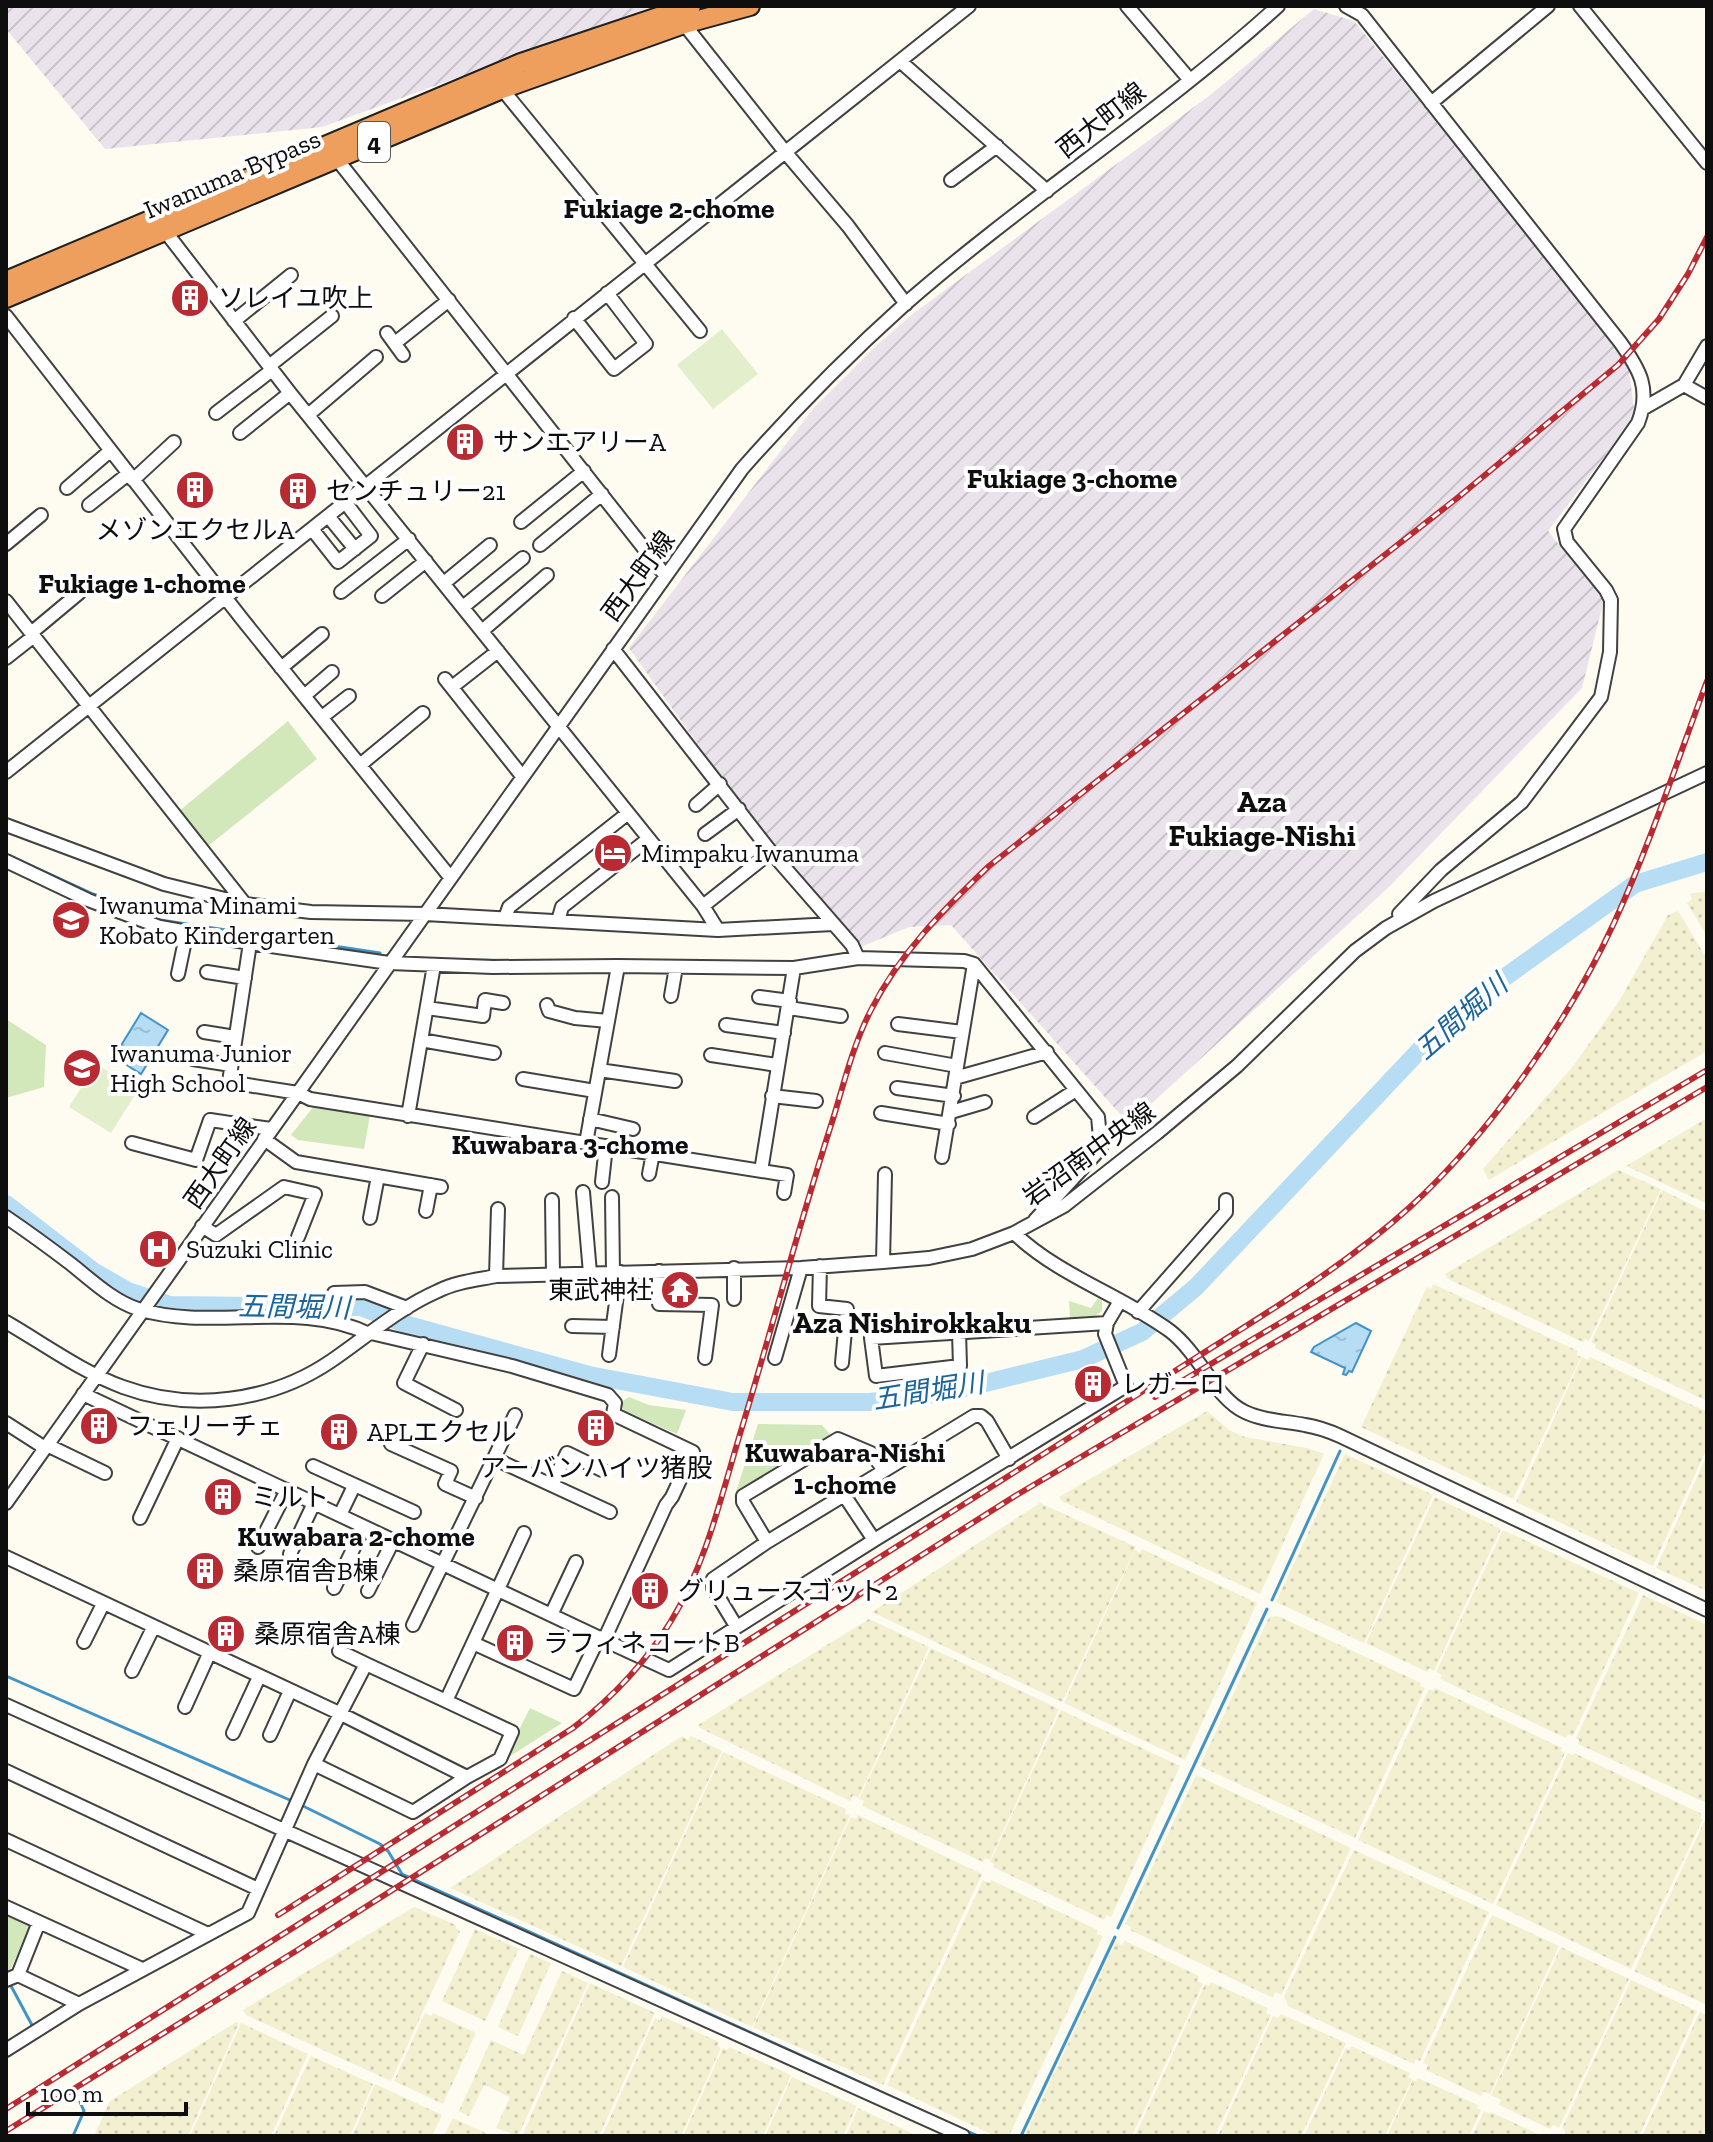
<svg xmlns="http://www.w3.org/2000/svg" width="1713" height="2142" font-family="'Zilla Slab','Noto Sans JP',serif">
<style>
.industrial{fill:url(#industrial-furrows)}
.farmland{fill:url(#farmland-dots)}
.park{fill:#d2e8bb}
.pitch{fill:#e3efcc}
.water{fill:url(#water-ripples);stroke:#4193c8;stroke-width:2}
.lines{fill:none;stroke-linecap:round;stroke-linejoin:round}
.stream{stroke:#4193c8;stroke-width:3}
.river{stroke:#b7ddf4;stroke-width:18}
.minor-casing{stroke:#414141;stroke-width:16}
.highway-casing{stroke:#1f1f1f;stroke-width:22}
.minor{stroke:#fff;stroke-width:12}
.highway{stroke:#ee9f5e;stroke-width:18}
.rail-casing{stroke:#b92b33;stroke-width:6}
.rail{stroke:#fff;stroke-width:3;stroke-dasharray:9;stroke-linecap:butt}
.labels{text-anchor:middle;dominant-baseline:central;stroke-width:8;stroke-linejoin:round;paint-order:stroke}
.shield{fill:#fff;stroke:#565656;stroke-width:2}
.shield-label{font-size:24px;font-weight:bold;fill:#0e0e0e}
.street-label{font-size:26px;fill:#0e0e0e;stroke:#fff}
.poi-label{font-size:26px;fill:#0e0e0e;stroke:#fff;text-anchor:start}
.neighbourhood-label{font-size:28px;font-weight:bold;fill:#0e0e0e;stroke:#fff}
.water-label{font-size:28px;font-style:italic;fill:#1c659b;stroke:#fff}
.quarter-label{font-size:30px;font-weight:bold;fill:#0e0e0e;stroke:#fff}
</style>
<defs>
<pattern id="industrial-furrows" width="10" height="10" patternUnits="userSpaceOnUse" patternTransform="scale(2)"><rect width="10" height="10" fill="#ebe3ec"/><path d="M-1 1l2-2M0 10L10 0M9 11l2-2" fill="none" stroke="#c8c2c9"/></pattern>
<pattern id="farmland-dots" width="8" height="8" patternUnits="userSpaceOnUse" patternTransform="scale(2)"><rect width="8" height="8" fill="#f3f0d1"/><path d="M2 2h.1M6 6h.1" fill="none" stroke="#cfcdb2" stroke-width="1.8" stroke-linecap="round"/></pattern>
<pattern id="water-ripples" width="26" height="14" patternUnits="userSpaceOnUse" patternTransform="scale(2)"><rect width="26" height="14" fill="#b7ddf4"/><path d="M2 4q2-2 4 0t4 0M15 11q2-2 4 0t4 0" fill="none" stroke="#9cbcd0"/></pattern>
</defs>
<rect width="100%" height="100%" fill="#fefbf0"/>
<!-- industrial -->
<path class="industrial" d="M6,6H654L322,127L105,149L6,29Z
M1314,9L1354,21L1487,184L1628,363L1635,416L1548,531L1604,599L1582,688L1389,887L1129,1124L951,925L909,927L858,948L747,813L629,648L813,409L877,345L914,313L1209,96Z"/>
<!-- farmland -->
<path class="farmland" d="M1707,891V936L1687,903L1692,899L1690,894Z
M1678,911L1707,959V1051L1489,1180L1483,1169L1574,1065L1618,1003L1668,915Z
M1707,1118V1204L1626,1166Z
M1618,1170L1661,1189L1589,1341L1585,1339L1583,1342L1448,1279L1445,1274Z
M1662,1190L1707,1212V1401L1595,1348L1596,1345L1591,1342Z
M1433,1284L1578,1351L1577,1355L1581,1357L1513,1499L1361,1427L1427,1287L1431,1289Z
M1582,1357L1588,1360L1590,1357L1707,1412V1448L1653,1566L1516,1502Z
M1207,1411L1229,1430L1245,1437L1307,1448L1324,1454L1260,1594L1062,1501L1059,1497Z
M1345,1454L1433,1495L1364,1643L1276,1602Z
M1707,1455V1591L1656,1568Z
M1435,1497L1501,1529L1434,1671L1429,1668L1427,1672L1366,1643Z
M1040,1503L1136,1547L1062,1702L872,1612Z
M1503,1530L1639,1593L1573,1736L1568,1734L1566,1738L1440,1679L1442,1675L1436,1672Z
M1142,1549L1257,1603L1185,1760L1064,1703L1135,1550L1140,1553Z
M1643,1595L1707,1625V1799L1704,1802L1578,1744L1579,1740L1576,1738Z
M1278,1616L1421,1683L1420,1686L1425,1688L1355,1838L1200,1766L1269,1617Z
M869,1619L929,1647L858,1798L853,1795L850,1801L700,1728L698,1725Z
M931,1648L1059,1709L990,1860L985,1858L983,1862L862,1806L864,1801L859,1799Z
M1435,1688L1562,1748L1561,1751L1565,1753L1493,1904L1358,1840L1429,1689L1434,1691Z
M1061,1710L1180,1766L1111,1917L1106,1915L1104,1920L993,1867L994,1864L990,1862Z
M682,1736L688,1740L691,1736L722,1751L621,1966L450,1888Z
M723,1752L846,1809L845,1814L850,1816L752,2027L623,1967Z
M1568,1753L1573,1755L1574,1753L1702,1814L1700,1818L1703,1819L1631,1969L1496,1905Z
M1196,1775L1351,1848L1281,1995L1275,1992L1273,1998L1130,1930L1131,1927L1125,1924Z
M858,1815L982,1874L883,2085L753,2027L851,1817L856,1819Z
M1705,1820H1707V2005L1634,1971Z
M1354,1850L1489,1912L1420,2061L1416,2059L1414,2064L1288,2006L1284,1996Z
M983,1880L989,1883L991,1880L1098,1930L1097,1934L1103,1936L1009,2136H995L887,2085Z
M414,1907L456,1925V1928L460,1931L391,2081L246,2015L243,2010Z
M1492,1915L1559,1946L1490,2094L1483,2091L1481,2096L1426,2070L1428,2065L1423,2063Z
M475,1929L519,1949L485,2021L442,2001Z
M1125,1941L1199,1976L1197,1981L1203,1984L1132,2136H1025L1116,1942L1122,1945Z
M1561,1947L1629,1979L1559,2128L1553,2125L1550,2129L1499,2105L1501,2100L1491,2095Z
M530,1954L551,1963L518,2036L498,2027Z
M562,1971L588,1983L518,2136L496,2128L510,2097L484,2085L469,2116L459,2111L491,2040L524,2055Z
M1631,1980L1697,2011L1639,2136H1565V2130L1562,2128Z
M1211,1982L1268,2008L1266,2013L1271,2015L1215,2136H1135L1205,1984L1209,1986Z
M590,1983L655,2013L599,2136H522Z
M1700,2012L1707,2016V2136H1642Z
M425,2013L431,2016L433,2013L476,2033L443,2104L394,2081Z
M1281,2014L1346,2043L1301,2136H1218L1273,2016L1278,2018Z
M662,2016L719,2042L717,2046L721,2048L681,2136H602L655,2018L660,2021Z
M236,2022L239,2023L188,2136H94L110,2101Z
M241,2023L308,2054L271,2136H190Z
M1351,2046L1410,2073L1408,2077L1412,2079L1385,2136H1304L1346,2048L1349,2050Z
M729,2047L791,2075L763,2136H683L723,2048L727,2050Z
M311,2056L373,2084L350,2136H274Z
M792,2077L857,2106L843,2136H765Z
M1418,2078L1478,2105L1477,2108L1481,2110L1469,2136H1387L1413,2080L1416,2081Z
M375,2084L442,2115L432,2136H352Z
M858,2108L918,2136H846Z
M1484,2111L1490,2114L1491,2112L1542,2136H1472Z
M453,2118L492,2136H444Z"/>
<!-- park -->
<path class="park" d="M288,721L317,759L208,846L178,812Z
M6,1019L46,1045L44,1087L6,1098Z
M314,1106L370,1115L364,1149L298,1140L291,1135Z
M1098,1298L1102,1300V1311L1095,1316L1070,1318L1069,1301L1091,1308Z
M629,1397L649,1405L686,1410L677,1434L624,1411L621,1402Z
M758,1424L822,1425L833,1438L734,1498Z
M530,1708L562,1723L504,1760Z
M6,1911L27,1921L30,1928L10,1970L6,1969Z"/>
<!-- pitch -->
<path class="pitch" d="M722,329L758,374L713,409L677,365Z
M96,1064L138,1090L111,1133L69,1107Z"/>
<!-- water -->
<path class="water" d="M141,1013L168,1030L141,1074L114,1057Z
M1356,1323L1371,1331L1352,1372L1349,1371L1346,1375L1343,1374L1345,1368L1311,1352L1314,1347Z"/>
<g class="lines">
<!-- stream -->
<path class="stream" d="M6,854L93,894L160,920L380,953
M409,958H418
M465,960L546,961
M1272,1600L1340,1451
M6,1676L292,1801
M299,1804L380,1844L388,1851L402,1874L978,2136
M1118,1928L1267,1609
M10,1984L33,2027
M73,2136L84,2111L80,2102
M1021,2136L1115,1937"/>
<!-- river -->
<path class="river" d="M6,1204L93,1271L128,1291L170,1305L361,1307L408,1325L589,1375L733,1402H871L949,1392L1083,1359L1142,1332L1196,1287L1433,1036L1487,990L1635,884L1707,862"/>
<!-- minor casing -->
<g class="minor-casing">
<path id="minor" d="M1127,6L1189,79
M1346,6L1362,15L1620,342C1640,370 1651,389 1638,423L1564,529L1567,542L1606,590L1611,600L1610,652L1601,697L1522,802L1441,870L1399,914
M1580,6L1707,163
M684,24L786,153L848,226L906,304
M901,62L1047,191
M502,89L700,331
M1431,103L1548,6
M336,158L665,575
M951,180L997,146
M165,231L290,393L703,906L718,930
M6,316L242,619L450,877
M574,318L614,369L646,344L607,293
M234,321L291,275
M387,333L403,355
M395,343L449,300
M269,366L332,316
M1684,385L1707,346
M1644,408L1684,385L1707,398
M216,413L272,370
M308,415L376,357
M240,433L290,393
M133,480L174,442
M67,488L110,451
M89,505L128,474
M328,516L355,549
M521,522L584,471
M312,529L338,562L371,536L345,502
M6,544L41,515
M540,545L602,494
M444,583L490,545
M341,592L409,539
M382,596L426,561
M6,601L245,904
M463,607L523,558
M482,631L547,575
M31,633L79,593
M613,649L771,852L852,945L858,958
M6,658L34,636
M281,668L322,634
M445,679L522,776
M452,687L498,651
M304,696L332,672
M322,717L349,696
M360,765L423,713
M6,772L969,6
M696,805L720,784
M6,825L164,884L245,904L311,912L425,914L718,930L833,924
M705,834L739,809
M6,861L88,900L160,927L250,943L389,963L493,967L618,966
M703,906L771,852
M505,918L509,907L627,814
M558,921L562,907L647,840
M250,943L229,1082L298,1093L310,1099L787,1175L784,1193
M207,972L245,978
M178,974L187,931
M671,996L676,967
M759,997L790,1001
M547,1005L549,1011L575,1018L608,1021
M427,1008L483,1016L485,1000L503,1003
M789,1008L841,1016
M898,1024L962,1032
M726,1025L784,1033
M204,1032L235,1037
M421,1040L494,1053
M885,1053L957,1066
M711,1055L777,1065
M193,1059L231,1065
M599,1070L675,1081
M955,1078L1047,1052
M523,1079L595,1091
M897,1088L954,1096
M772,1096L816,1101
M951,1112L985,1102
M881,1113L949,1124
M408,1116L434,965
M1034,1117L1076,1090
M590,1119L633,1129
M264,1139L296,1162L441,1187
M132,1143L196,1160L210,1120L271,1129
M586,1143L618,966L794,968
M942,1157L974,964
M761,1171L794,968L858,958L964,961L974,964L1098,1117L1101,1148L1035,1220
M649,1174L653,1153
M602,1182L606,1146
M583,1192L590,1273
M612,1197L613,1273
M552,1200L553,1274
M426,1211L431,1185
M6,1217C28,1232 50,1248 71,1264C91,1280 113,1301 138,1309C213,1332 298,1299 369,1334
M370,1218L378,1176
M202,1226L216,1235L284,1187L315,1194L298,1237
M1014,1233C1059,1276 1121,1295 1170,1331C1199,1353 1216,1399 1245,1412C1264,1421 1285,1421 1305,1425C1317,1427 1329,1431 1340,1436L1707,1610
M883,1262L885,1174
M820,1266L819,1306L847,1309L842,1363
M659,1271V1304L712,1305L705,1358
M496,1276L498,1209
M334,1293L365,1292L407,1308
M734,1299V1268
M1138,1312L1226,1212V1200
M6,1322C44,1344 82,1372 123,1387C191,1412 271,1402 331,1361C366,1337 399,1308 438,1291C456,1282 476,1280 496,1276L801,1268L883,1262L929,1258L972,1249L1014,1233L1064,1206L1157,1133L1237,1066L1355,951L1386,928L1434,901L1707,773
M572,1326L613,1327
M959,1332L960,1366L876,1376L871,1338L1107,1323
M423,1344L404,1383L456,1410
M609,1355L620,1272
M775,1358L801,1268
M83,1394L604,1640L666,1505L672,1497L693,1452L613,1414L615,1403L608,1395L512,1366L371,1333
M6,1423L45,1448
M391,1444L451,1471L445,1484L476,1498
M47,1445L105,1473
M495,1459L610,1512
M313,1466L414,1512
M552,1485L567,1453L602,1470
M844,1495L874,1540
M6,1503L742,469C793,411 846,357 904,305C1024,200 1160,113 1278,6
M340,1515L354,1486
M140,1518L178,1438
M767,1542L743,1502V1496L838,1439L871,1453L884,1470
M258,1547L287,1490
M290,1554L314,1503
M6,1557L339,1713L467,1777L500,1759L512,1732L446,1701
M334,1588L364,1527
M368,1591L393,1541
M551,1615L576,1562
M413,1625L515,1415
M736,1626L713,1588V1579L767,1542L974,1416H981L987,1421L1009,1459
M348,1631L339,1651L366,1664
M604,1640L669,1670L876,1539L1126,1386L1105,1334L1107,1323L1120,1301
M84,1642L103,1604
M473,1643L574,1689L599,1637
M132,1671L153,1628
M6,1705L963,2136
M185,1707L209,1654
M233,1733L259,1677
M270,1735L290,1691
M314,1764L413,1812L467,1777
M6,1771L258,1889
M6,1840L208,1934
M6,1907L142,1969
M18,1975L79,2004
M6,1980L18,1975L39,1922
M6,2050L79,2004L248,1913L314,1764L366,1664L446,1701L524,1533"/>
</g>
<!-- highway casing -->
<g class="highway-casing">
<path id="highway" d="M6,281L521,63L691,6
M6,298L502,89L684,24L750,6"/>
</g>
<!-- minor -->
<use href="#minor" class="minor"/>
<!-- highway -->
<use href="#highway" class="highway"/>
<!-- rail casing -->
<g class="rail-casing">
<path id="rail" d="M1155,1397L1707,1070
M278,1915L573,1728C611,1699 646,1662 671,1621C706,1564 721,1497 740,1434C772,1329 799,1224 833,1119C844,1083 853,1045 871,1010C900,953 943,910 989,866L1456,499L1618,365L1659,319L1688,274L1707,237
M6,2109L1197,1357C1270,1311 1346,1265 1410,1207C1489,1135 1569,1020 1614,923C1650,844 1677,762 1707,681
M6,2131L296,1951L1015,1496L1707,1087"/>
</g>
<!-- rail -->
<use href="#rail" class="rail"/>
</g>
<!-- icons -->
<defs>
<g id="building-disc" transform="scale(2)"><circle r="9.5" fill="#b92b33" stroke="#fff"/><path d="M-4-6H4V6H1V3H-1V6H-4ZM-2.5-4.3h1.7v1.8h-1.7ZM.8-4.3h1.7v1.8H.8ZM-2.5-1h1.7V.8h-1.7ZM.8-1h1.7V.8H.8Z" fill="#fff"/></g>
<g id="hotel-disc" transform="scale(2)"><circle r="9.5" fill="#b92b33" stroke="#fff"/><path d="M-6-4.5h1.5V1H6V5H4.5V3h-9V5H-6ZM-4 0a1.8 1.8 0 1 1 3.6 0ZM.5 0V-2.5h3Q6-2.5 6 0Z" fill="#fff"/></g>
<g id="school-disc" transform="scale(2)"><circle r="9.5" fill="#b92b33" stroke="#fff"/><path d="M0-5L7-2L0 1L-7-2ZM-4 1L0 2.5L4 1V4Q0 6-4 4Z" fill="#fff"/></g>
<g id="hospital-disc" transform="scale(2)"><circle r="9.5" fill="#b92b33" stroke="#fff"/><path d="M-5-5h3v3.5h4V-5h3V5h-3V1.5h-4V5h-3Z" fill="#fff"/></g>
<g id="temple-disc" transform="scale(2)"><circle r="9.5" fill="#b92b33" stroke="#fff"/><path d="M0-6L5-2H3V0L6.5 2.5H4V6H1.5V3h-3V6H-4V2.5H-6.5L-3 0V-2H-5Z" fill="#fff"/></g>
</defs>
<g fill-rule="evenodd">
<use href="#building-disc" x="190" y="298"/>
<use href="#building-disc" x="465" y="442"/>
<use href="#building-disc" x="195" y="490"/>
<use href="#building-disc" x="298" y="491"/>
<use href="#hotel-disc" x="613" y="853"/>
<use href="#school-disc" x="71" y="920"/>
<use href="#school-disc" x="82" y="1068"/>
<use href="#hospital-disc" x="158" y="1249"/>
<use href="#temple-disc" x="680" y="1290"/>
<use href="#building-disc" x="1093" y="1384"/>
<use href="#building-disc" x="99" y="1426"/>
<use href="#building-disc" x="596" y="1428"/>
<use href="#building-disc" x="339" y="1432"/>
<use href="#building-disc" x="223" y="1497"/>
<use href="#building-disc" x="205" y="1571"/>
<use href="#building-disc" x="650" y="1591"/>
<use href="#building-disc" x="226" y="1634"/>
<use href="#building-disc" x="515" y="1643"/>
</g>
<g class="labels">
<!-- shield labels -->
<rect class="shield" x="358" y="122" width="32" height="40" rx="6"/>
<g class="shield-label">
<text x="374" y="142">4</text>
</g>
<!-- street labels -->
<g class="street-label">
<text transform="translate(1101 120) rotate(-38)">西大町線</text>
<text transform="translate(232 174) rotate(-23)">Iwanuma Bypass</text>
<text transform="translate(638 576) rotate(-54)">西大町線</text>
<text transform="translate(1089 1154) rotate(-36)">岩沼南中央線</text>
<text transform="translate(220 1163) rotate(-55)">西大町線</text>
</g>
<!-- poi labels -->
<g class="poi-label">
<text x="218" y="298">ソレイユ吹上</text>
<text x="493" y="442">サンエアリーA</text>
<text x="326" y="491">センチュリー21</text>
<text x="195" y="530" text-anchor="middle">メゾンエクセルA</text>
<text x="641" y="853">Mimpaku Iwanuma</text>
<text x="99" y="905">Iwanuma Minami<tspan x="99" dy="30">Kobato Kindergarten</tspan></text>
<text x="110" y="1053">Iwanuma Junior<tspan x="110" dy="30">High School</tspan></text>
<text x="186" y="1249">Suzuki Clinic</text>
<text x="652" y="1290" text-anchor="end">東武神社</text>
<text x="1121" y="1384">レガーロ</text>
<text x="127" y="1426">フェリーチェ</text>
<text x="367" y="1432">APLエクセル</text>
<text x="596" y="1468" text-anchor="middle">アーバンハイツ猪股</text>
<text x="251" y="1497">ミルト</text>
<text x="233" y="1571">桑原宿舎B棟</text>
<text x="678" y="1591">グリュースゴット2</text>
<text x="254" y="1634">桑原宿舎A棟</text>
<text x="543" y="1643">ラフィネコートB</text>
</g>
<!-- neighbourhood labels -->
<g class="neighbourhood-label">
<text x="669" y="208">Fukiage 2-chome</text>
<text x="1072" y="478">Fukiage 3-chome</text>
<text x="142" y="583">Fukiage 1-chome</text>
<text x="570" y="1144">Kuwabara 3-chome</text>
<text x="845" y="1452">Kuwabara-Nishi<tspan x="845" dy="32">1-chome</tspan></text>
<text x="356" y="1536">Kuwabara 2-chome</text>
</g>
<!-- water labels -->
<g class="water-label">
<text transform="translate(1461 1017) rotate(-41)">五間堀川</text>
<text transform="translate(294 1307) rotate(1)">五間堀川</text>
<text transform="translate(928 1391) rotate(-9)">五間堀川</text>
</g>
<!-- quarter labels -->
<g class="quarter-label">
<text x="1262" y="802">Aza<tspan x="1262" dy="34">Fukiage-Nishi</tspan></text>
<text x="912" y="1323">Aza Nishirokkaku</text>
</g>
</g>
<!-- border -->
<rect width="1713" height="2142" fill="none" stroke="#0e0e0e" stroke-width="16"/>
<!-- scale -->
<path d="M28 2102v12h158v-12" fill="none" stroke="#0e0e0e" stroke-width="4"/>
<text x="40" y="2102" font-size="24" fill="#0e0e0e" stroke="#ffffff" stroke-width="6" paint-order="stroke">100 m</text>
</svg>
